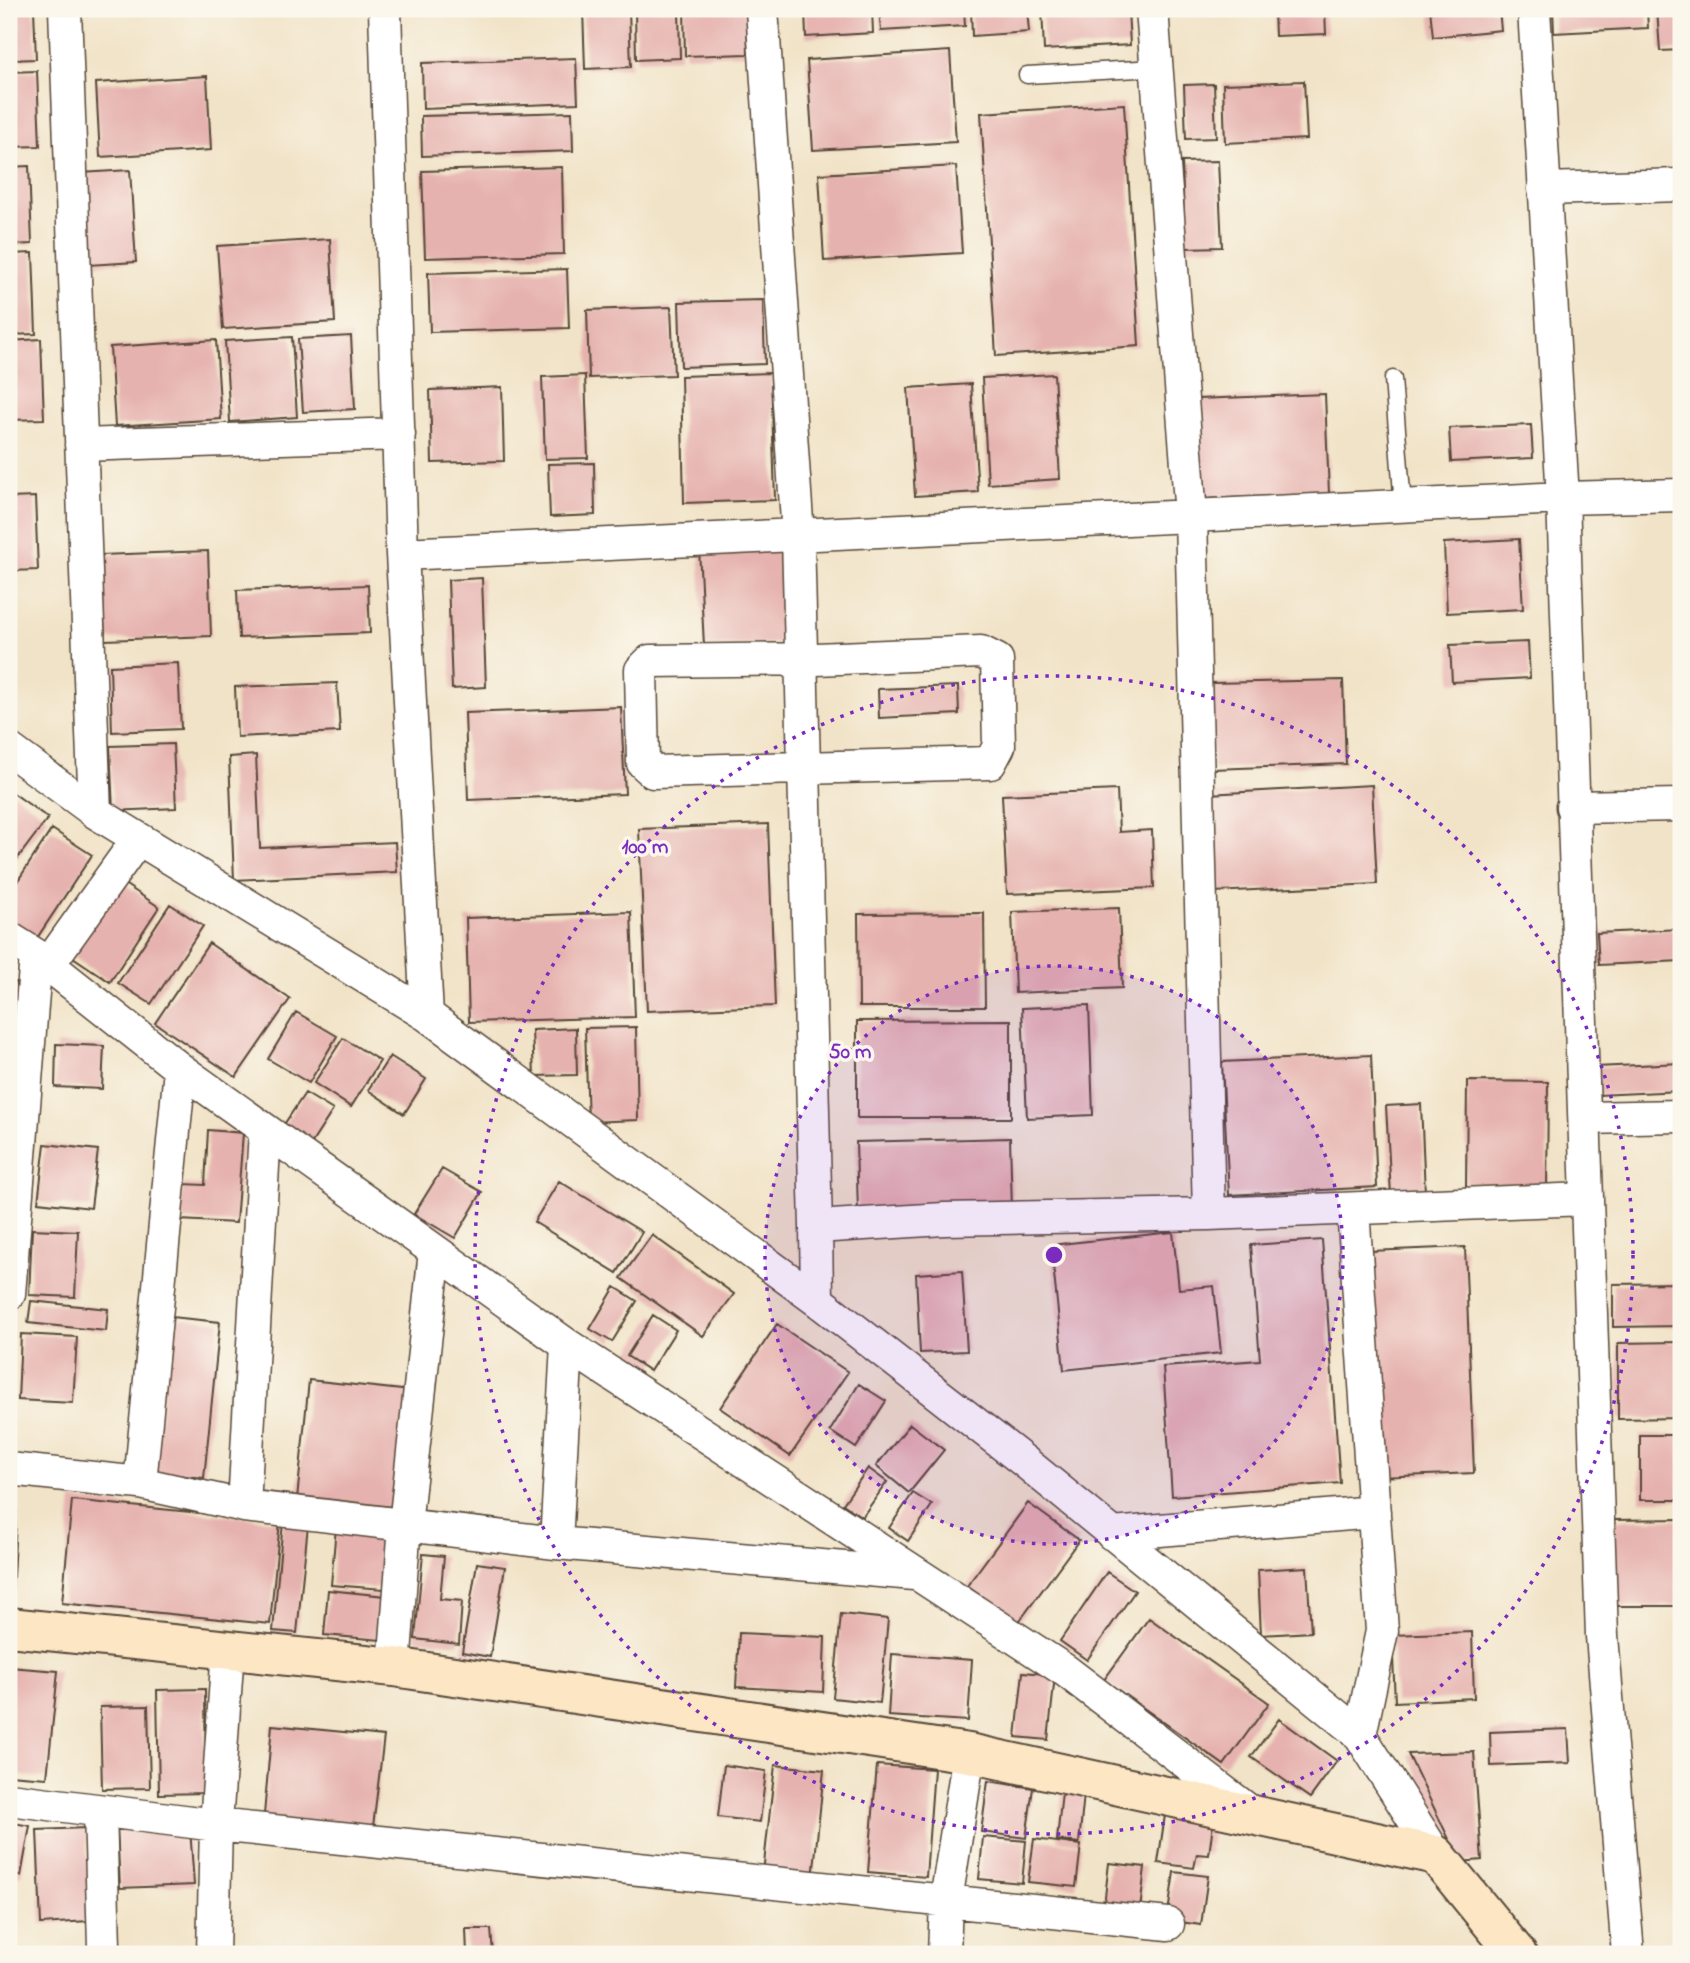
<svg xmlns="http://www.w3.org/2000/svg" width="1690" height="1963" viewBox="0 0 1690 1963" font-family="'Indie Flower',sans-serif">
<rect width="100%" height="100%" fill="#fbf7ec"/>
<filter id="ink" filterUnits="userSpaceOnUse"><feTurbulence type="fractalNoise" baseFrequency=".0143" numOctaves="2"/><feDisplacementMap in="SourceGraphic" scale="14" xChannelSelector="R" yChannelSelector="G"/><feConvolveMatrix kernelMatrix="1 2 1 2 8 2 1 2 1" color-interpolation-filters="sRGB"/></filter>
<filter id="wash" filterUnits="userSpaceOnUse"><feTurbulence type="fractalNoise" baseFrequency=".00686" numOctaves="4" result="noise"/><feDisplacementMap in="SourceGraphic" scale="28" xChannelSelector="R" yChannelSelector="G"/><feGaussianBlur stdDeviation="1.57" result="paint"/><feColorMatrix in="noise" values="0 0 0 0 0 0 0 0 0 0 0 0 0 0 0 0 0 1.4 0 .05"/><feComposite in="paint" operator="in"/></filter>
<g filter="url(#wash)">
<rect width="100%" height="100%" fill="#f1e3c7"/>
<g id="blocks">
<path fill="#e6b2af" d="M 9,9 L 34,9 L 36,59 L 9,60 Z
M 583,9 L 629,9 L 631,67 L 585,69 Z
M 635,9 L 679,9 L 680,58 L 636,60 Z
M 684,9 L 747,9 L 748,54 L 685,56 Z
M 805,9 L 872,9 L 873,33 L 806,37 Z
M 879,9 L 964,9 L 965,26 L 881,31 Z
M 971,9 L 1027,9 L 1029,32 L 972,36 Z
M 1042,9 L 1128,9 L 1130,45 L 1044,50 Z
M 1274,9 L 1325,9 L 1326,34 L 1275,36 Z
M 1430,9 L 1499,9 L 1501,30 L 1433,37 Z
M 1553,9 L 1647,9 L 1648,28 L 1554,33 Z
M 1657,9 L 1681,9 L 1681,50 L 1660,51 Z
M 950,51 L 956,142 L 813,150 L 807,60 Z
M 576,58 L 578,103 L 423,109 L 422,63 Z
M 37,71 L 40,146 L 9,147 L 9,72 Z
M 207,76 L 211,150 L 100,157 L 96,83 Z
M 1304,81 L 1307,139 L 1225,143 L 1223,84 Z
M 1214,84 L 1216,138 L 1186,139 L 1184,85 Z
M 1124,104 L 1139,346 L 996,356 L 981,113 Z
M 572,112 L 573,151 L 422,156 L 421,116 Z
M 1218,161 L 1222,247 L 1185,248 L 1182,162 Z
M 29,166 L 32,244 L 9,245 L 9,167 Z
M 956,166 L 962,253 L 824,261 L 819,174 Z
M 562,167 L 564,254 L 425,258 L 422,171 Z
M 130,170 L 136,262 L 88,265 L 81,173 Z
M 330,239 L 335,322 L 223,329 L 217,246 Z
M 33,253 L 36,334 L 9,335 L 9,254 Z
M 567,269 L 569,328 L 430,332 L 428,273 Z
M 763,300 L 765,364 L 681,367 L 679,302 Z
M 671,307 L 674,375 L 589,378 L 587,310 Z
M 351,336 L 355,409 L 303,412 L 298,339 Z
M 292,337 L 297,417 L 230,422 L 225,341 Z
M 41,339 L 44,419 L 9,420 L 9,341 Z
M 216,340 L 221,419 L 115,426 L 110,347 Z
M 771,373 L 775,500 L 684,503 L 681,376 Z
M 1054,374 L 1060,479 L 988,484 L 982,378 Z
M 585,375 L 588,458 L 545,459 L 542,377 Z
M 971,384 L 978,492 L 915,496 L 908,388 Z
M 502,387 L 504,461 L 432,463 L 430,390 Z
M 1325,394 L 1329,494 L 1202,499 L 1197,399 Z
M 1531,425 L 1533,458 L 1451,462 L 1449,428 Z
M 594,463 L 595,515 L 550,517 L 548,464 Z
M 35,497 L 38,570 L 9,571 L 9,498 Z
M 1519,539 L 1523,609 L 1447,613 L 1444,543 Z
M 782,545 L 787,643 L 704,646 L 699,548 Z
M 208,551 L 211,636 L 105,640 L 101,555 Z
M 482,578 L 486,687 L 452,689 L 448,580 Z
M 368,585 L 370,633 L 239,638 L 237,590 Z
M 1528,642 L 1530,678 L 1452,682 L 1450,645 Z
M 178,663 L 181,729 L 112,732 L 110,666 Z
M 1343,680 L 1346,764 L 1213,769 L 1211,683 Z
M 337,683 L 340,732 L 237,737 L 235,687 Z
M 958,686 L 959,714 L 879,718 L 878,689 Z
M 621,707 L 625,794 L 468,800 L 465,713 Z
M 173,744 L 176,808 L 113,811 L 110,746 Z
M 256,755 L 260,848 L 395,842 L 397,872 L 234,880 L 229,757 Z
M 1372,785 L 1377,884 L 1213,892 L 1208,794 Z
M 9,790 L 48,818 L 17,859 L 9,853 Z
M 1117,790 L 1119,832 L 1152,830 L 1154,888 L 1007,894 L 1002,795 Z
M 768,824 L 775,1006 L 647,1011 L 639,829 Z
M 52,829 L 92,855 L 35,941 L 9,924 L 9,894 Z
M 123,883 L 159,907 L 110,982 L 73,957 Z
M 170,904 L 203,926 L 151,1004 L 118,983 Z
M 1119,908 L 1122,988 L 1015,993 L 1012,912 Z
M 631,912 L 635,1017 L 469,1022 L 466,918 Z
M 984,913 L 985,1007 L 859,1007 L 858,914 Z
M 1681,929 L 1681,961 L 1599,965 L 1597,933 Z
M 209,943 L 290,999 L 236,1077 L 155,1023 Z
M 9,982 L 26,983 L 22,1038 L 9,1037 Z
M 1089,1005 L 1093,1115 L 1027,1118 L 1022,1008 Z
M 296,1012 L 337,1036 L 309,1083 L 268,1059 Z
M 1011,1020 L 1011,1118 L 857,1118 L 857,1021 Z
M 636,1027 L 638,1120 L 588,1122 L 585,1028 Z
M 576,1028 L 577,1075 L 534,1076 L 532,1030 Z
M 343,1038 L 380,1061 L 351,1107 L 314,1083 Z
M 56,1044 L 104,1046 L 102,1089 L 55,1087 Z
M 1371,1055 L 1377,1187 L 1229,1195 L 1222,1062 Z
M 390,1056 L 426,1079 L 404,1114 L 368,1090 Z
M 1681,1063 L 1681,1091 L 1598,1095 L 1596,1067 Z
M 1467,1081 L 1548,1082 L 1547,1191 L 1466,1190 Z
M 305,1093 L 333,1110 L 311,1144 L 283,1126 Z
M 1421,1104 L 1425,1193 L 1391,1195 L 1386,1106 Z
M 208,1130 L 243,1133 L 236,1223 L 180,1220 L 183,1184 L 205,1185 Z
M 1010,1138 L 1012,1210 L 858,1213 L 856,1142 Z
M 45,1144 L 98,1150 L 91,1208 L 38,1202 Z
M 442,1169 L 482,1192 L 455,1238 L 414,1214 Z
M 559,1181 L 642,1232 L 617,1273 L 534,1222 Z
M 32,1229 L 78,1231 L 75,1297 L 29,1295 Z
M 1173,1232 L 1179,1289 L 1214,1286 L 1221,1353 L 1064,1370 L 1051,1245 Z
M 652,1235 L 734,1294 L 703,1336 L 621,1278 Z
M 1322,1240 L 1340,1483 L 1172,1496 L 1163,1367 L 1260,1360 L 1251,1245 Z
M 1465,1247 L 1474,1473 L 1378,1477 L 1370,1251 Z
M 962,1271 L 967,1351 L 920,1353 L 916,1274 Z
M 1681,1283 L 1681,1326 L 1613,1327 L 1613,1284 Z
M 615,1287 L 637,1301 L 612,1342 L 590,1329 Z
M 31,1301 L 108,1309 L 106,1331 L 28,1323 Z
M 653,1315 L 676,1330 L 650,1371 L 627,1356 Z
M 171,1317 L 220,1322 L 204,1478 L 155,1473 Z
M 777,1324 L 848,1372 L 790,1456 L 720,1408 Z
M 21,1334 L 77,1337 L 73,1403 L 18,1400 Z
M 1681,1342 L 1681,1418 L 1618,1419 L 1618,1343 Z
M 309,1380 L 411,1391 L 400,1509 L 297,1499 Z
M 859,1384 L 886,1401 L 856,1448 L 830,1431 Z
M 910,1424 L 944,1450 L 909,1493 L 876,1466 Z
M 1640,1435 L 1681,1435 L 1681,1500 L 1640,1500 Z
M 868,1468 L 887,1482 L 862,1517 L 843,1504 Z
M 9,1485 L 18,1486 L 12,1595 L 9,1595 Z
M 913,1493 L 932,1505 L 908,1541 L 889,1528 Z
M 72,1500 L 280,1521 L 270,1624 L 62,1603 Z
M 1028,1503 L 1079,1540 L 1018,1623 L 967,1586 Z
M 1681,1519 L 1681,1606 L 1615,1606 L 1614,1520 Z
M 283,1522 L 308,1525 L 297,1633 L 273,1631 Z
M 336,1527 L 389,1532 L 384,1589 L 331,1585 Z
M 423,1554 L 444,1556 L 440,1599 L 462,1601 L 459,1644 L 415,1639 Z
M 477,1563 L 505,1567 L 490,1657 L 462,1652 Z
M 1307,1567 L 1311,1632 L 1261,1635 L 1258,1570 Z
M 1107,1572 L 1135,1591 L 1087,1660 L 1060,1641 Z
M 328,1590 L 385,1596 L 381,1640 L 324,1635 Z
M 841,1614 L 888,1619 L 880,1703 L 833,1698 Z
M 1149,1618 L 1269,1703 L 1224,1765 L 1104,1680 Z
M 1472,1632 L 1474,1698 L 1395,1702 L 1392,1635 Z
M 739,1633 L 825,1637 L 823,1692 L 736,1687 Z
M 892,1654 L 972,1660 L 968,1721 L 888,1716 Z
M 9,1667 L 58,1671 L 47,1778 L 9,1775 Z
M 1023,1672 L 1055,1675 L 1048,1740 L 1016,1737 Z
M 205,1689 L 206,1793 L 159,1794 L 157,1690 Z
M 148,1706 L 150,1788 L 102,1789 L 100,1707 Z
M 1279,1719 L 1337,1761 L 1310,1798 L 1251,1757 Z
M 272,1725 L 384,1736 L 372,1835 L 263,1826 Z
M 1568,1729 L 1570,1763 L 1491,1766 L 1490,1732 Z
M 1474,1752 L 1482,1860 L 1460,1862 L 1408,1754 Z
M 724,1765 L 766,1771 L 760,1822 L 718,1817 Z
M 775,1765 L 824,1770 L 813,1879 L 763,1873 Z
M 877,1765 L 934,1769 L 926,1877 L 868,1872 Z
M 988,1781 L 1033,1788 L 1026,1838 L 981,1832 Z
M 1062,1792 L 1084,1794 L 1079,1843 L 1057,1840 Z
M 1166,1808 L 1214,1816 L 1209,1855 L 1197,1854 L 1194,1868 L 1158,1863 Z
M 9,1822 L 30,1826 L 21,1876 L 9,1874 Z
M 117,1826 L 190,1828 L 194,1885 L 120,1888 Z
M 86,1828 L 89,1921 L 41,1924 L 37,1830 Z
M 983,1837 L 1026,1841 L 1022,1883 L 979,1879 Z
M 1034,1839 L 1081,1845 L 1076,1887 L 1028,1882 Z
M 1109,1863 L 1145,1867 L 1139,1919 L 1103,1914 Z
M 1174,1872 L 1208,1876 L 1201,1925 L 1167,1920 Z
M 466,1929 L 491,1929 L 493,1954 L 467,1954 Z"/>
</g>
</g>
<g filter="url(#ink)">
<use href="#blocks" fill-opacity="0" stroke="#564637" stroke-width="2"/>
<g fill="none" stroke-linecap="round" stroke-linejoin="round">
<defs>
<path id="lane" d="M 1027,75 L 1157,68
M 1393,379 L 1403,506"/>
<path id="street" d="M 65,9 L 95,812
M 385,9 L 402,554 L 427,1015
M 762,9 L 798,536 L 816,1227 L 944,1219 L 1209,1214 L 1586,1199
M 1152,9 L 1191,516 L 1209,1214
M 1534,9 L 1563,498 L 1602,1636 L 1628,1954
M 1544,189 L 1681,185
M 81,445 L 399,434
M 402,554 L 1563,498 L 1681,495
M 981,652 L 997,660 L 999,746 L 990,763 L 653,772 L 643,763 L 641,670 L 650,661 L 816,659 Z
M 9,749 L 95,812 L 427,1015 L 817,1300 L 1025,1462 L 1360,1735 L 1436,1855
M 1572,807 L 1681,805
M 9,938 L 36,955 L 180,1069 L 567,1345 L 1066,1671 L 1253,1814
M 48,965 L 138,839
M 1585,1118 L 1681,1116
M 1353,1209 L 1382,1631 L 1360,1735
M 816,1227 L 817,1300
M 9,1294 L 36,955
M 9,1469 L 140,1483 L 244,1506 L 556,1543 L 914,1574
M 140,1483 L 180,1069
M 244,1506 L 265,1130
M 1112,1534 L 1374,1512
M 556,1543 L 567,1345
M 394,1667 L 405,1525 L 435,1251
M 9,1799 L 216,1825 L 1168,1924
M 100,1811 L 104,1946
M 213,1954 L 216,1825 L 228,1649
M 944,1954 L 946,1901 L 969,1753"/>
<path id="secondary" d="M 9,1627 L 394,1667 L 969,1753 L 1436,1855 L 1517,1954"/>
</defs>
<use href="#lane" stroke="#564637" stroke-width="19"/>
<use href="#street" stroke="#564637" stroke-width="35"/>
<use href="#secondary" stroke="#564637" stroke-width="42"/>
<use href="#lane" stroke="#fff" stroke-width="16"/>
<use href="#street" stroke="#fff" stroke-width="32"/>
<use href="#secondary" stroke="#fce6c4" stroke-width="38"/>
</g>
</g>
<circle cx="1054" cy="1255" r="289" fill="#7b2cbf" fill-opacity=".12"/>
<g fill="none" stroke="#7b2cbf" stroke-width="3.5" stroke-dasharray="3.5 7">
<circle cx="1054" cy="1255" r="289"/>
<circle cx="1054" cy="1255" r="579"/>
</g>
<circle cx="1054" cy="1255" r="10" fill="#7b2cbf" stroke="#fbf7ec" stroke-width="3.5"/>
<g font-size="21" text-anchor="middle" font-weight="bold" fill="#7b2cbf" stroke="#fbf7ec" stroke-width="7" stroke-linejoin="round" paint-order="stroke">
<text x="645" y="853">100 m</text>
<text x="850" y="1058">50 m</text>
</g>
<rect width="1690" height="1963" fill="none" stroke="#fbf7ec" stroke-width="35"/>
</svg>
